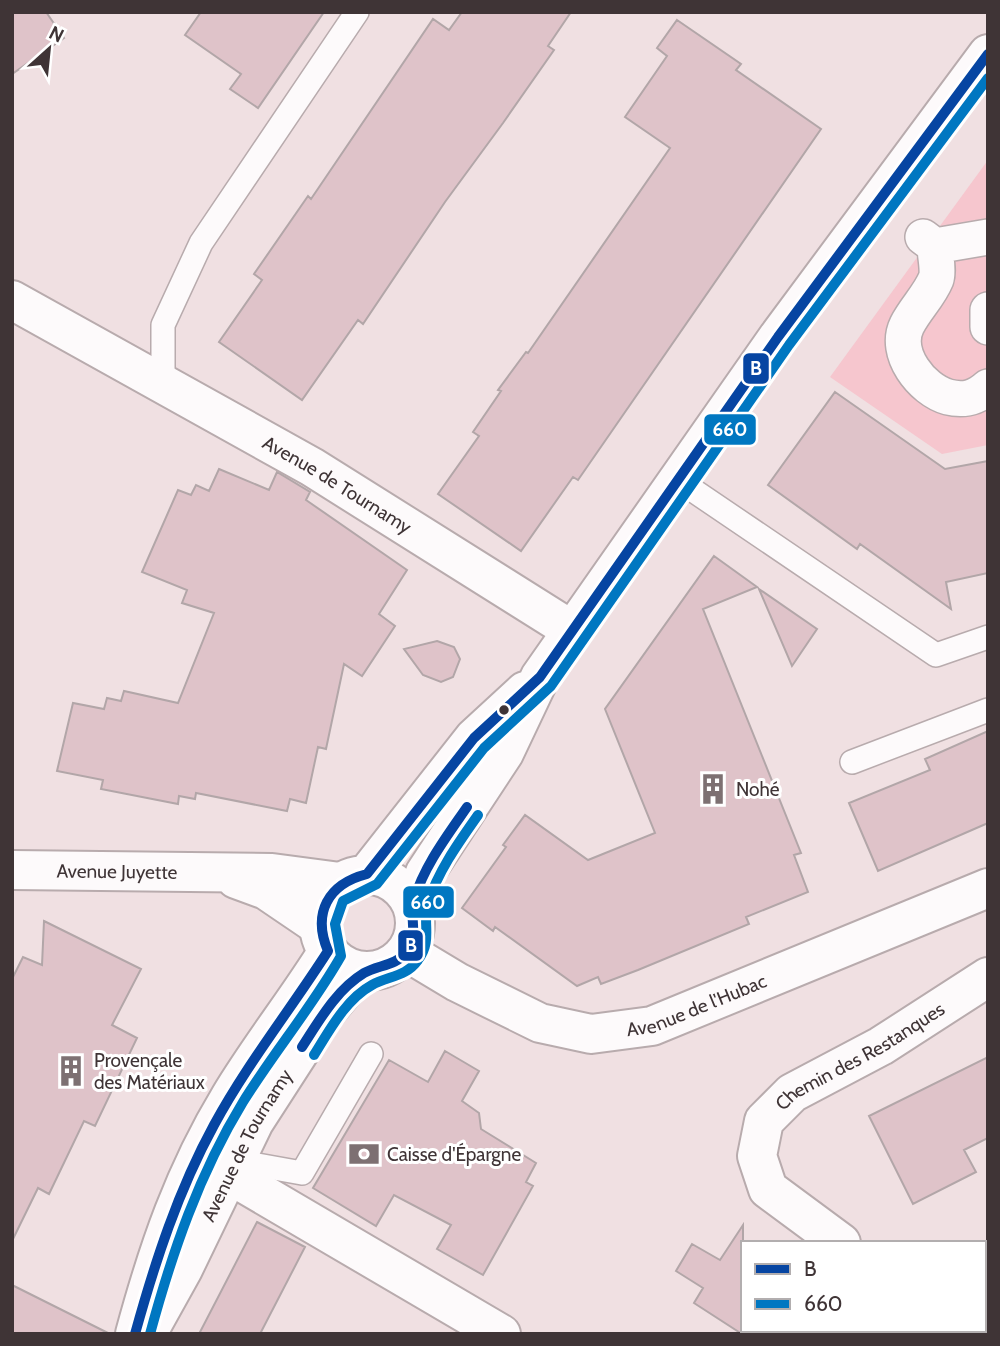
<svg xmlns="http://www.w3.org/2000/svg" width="1000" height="1346" viewBox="0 0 1000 1346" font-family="Cabin,sans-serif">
<rect width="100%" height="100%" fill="#f0e0e2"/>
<path fill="#f6c6ce" d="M 988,160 L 988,445 L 942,454 L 830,377 Z"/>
<path fill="#dfc3c9" stroke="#b2a6a8" stroke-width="2" d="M 12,12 L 46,12 L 64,38 L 12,74 Z
M 201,12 L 324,12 L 258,108 L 230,89 L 241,74 L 185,35 Z
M 462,12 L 571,12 L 548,46 L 554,50 L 503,123 L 445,202 L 363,324 L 358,320 L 302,400 L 219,342 L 262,280 L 254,274 L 308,196 L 311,199 L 433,19 L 449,30 Z
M 677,20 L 741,64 L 736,70 L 821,129 L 578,480 L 573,477 L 521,551 L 438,494 L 479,436 L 473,432 L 501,391 L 498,390 L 526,352 L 528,353 L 670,148 L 625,117 L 667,56 L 657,48 Z
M 835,392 L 945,469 L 988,461 L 988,573 L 946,582 L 951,609 L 860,544 L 857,549 L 768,485 Z
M 219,469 L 269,490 L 277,472 L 310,492 L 306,500 L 407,570 L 379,614 L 395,626 L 362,676 L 344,664 L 326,749 L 318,747 L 306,803 L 290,799 L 287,811 L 196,793 L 195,799 L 179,796 L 178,804 L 101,789 L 103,780 L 57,771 L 73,703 L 104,709 L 107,698 L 121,701 L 124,691 L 178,703 L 214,613 L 182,603 L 187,590 L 142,572 L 178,490 L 191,495 L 196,485 L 209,491 Z
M 714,556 L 757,587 L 703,609 L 801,853 L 794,855 L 808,892 L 746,917 L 749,924 L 638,970 L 601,984 L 598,977 L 577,986 L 495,927 L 493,931 L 462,908 L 506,847 L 503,845 L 525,815 L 588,860 L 655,833 L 605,709 Z
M 759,589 L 817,629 L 792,666 Z
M 437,641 L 454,647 L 460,659 L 453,677 L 441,682 L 423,675 L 404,649 Z
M 988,731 L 988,823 L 878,871 L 849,803 L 930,770 L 925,759 Z
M 44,921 L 141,969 L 112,1025 L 137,1038 L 95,1126 L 84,1121 L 49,1194 L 38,1188 L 12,1241 L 12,979 L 23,957 L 42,965 Z
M 445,1051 L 479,1071 L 462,1101 L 479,1113 L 481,1129 L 536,1163 L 526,1182 L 533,1186 L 483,1275 L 437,1249 L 451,1225 L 394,1195 L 376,1226 L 313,1188 L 389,1060 L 428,1082 Z
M 988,1057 L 988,1138 L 964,1150 L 976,1172 L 913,1204 L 869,1116 Z
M 257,1222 L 305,1247 L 260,1334 L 199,1334 Z
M 743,1225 L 743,1334 L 742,1334 L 694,1303 L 703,1288 L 676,1271 L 692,1244 L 720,1260 Z
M 12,1285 L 110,1334 L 12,1334 Z"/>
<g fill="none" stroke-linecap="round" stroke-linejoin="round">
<defs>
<path id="service" d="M 163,385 L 163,325 L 201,243 L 357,12
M 678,480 L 936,655 L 988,637
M 852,762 L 988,710
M 235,1161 L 302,1173 L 371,1054"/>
<path id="pedestrian" d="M 923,237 L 935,246 L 988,237
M 935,246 C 935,256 939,270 936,279 C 929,296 915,309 907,325 C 893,353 922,390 948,397 C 964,401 976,398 988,387
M 988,310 L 988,327"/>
<g id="minor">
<path id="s1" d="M 12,300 L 312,467 L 573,631"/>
<path id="s2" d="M 12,870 L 272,873 L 340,882"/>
<path d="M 236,879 L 266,890 L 319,926"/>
<path id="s3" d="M 407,952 L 457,982 L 540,1023 L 591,1034 L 652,1026 L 988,888"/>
<path d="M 206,1161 L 501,1334"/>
<path id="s4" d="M 841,1243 L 768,1189 L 757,1156 L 764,1121 L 792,1093 L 881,1046 L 988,977"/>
<path id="s5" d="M 153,1323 L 183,1269 L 254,1122 L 323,1015 L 350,983 L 367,971"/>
<path d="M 977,1330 L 982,1334"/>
<path d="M 135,1334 C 158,1249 184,1173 230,1097 C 260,1047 297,1001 328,951"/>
</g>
<path id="secondary" d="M 367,874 L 474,738 L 525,691
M319 923a48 48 0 1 1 96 0a48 48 0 1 1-96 0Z
M 413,905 L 425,873 L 504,753 L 540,677 L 778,337 L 988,54"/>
</defs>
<use href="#service" stroke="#b8abad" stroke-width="26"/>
<use href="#pedestrian" stroke="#b8abad" stroke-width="38"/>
<use href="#minor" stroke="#b8abad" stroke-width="42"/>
<use href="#secondary" stroke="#b8abad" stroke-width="42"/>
<use href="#service" stroke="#fdfafb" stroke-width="23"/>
<use href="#pedestrian" stroke="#fdfafb" stroke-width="35"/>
<use href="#minor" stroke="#fdfafb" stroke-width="38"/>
<use href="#secondary" stroke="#fdfafb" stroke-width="38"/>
<defs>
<path id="bus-1" d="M 302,1047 C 319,1021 336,990 364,973 C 377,965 396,966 407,952 C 419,936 409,918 414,900 C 424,866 447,836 467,807
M 135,1334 C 155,1262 178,1191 214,1125 C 247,1064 291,1009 328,951 C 312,913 328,884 367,874 L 474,738 L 540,677 L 778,337 L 988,54"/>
<path id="bus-2" d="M 314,1055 C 329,1031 346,999 372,985 C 388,976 406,977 418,960 C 433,941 422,923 428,903 C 438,871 459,842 478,815
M 150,1334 C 172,1253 199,1174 243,1102 C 274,1052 312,1007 341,956 L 335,924 L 343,901 L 377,884 L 484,748 L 551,686 L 789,345 L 988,78"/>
</defs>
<use href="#bus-1" stroke="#fff" stroke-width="16"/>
<use href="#bus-2" stroke="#fff" stroke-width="16"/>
<use href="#bus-1" stroke="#0645a2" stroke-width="10"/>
<use href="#bus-2" stroke="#0077c1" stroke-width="10"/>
</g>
<defs>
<symbol id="building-bare" viewBox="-9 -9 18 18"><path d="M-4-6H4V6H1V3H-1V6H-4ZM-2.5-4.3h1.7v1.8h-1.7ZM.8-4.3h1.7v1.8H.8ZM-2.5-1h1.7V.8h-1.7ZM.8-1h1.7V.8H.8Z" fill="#7d7072" stroke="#fff" stroke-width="2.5" paint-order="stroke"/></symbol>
<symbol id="bank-bare" viewBox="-9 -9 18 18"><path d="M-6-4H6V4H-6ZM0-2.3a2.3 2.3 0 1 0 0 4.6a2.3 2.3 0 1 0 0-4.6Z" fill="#7d7072" stroke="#fff" stroke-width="2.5" paint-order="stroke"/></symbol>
</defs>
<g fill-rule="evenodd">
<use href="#building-bare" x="691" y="767" width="44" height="44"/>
<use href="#building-bare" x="49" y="1049" width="44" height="44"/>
<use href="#bank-bare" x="342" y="1132" width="44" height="44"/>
</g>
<circle fill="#3f3436" stroke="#fff" stroke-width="2.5" cx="504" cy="710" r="6"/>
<g text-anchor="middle" stroke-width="6" stroke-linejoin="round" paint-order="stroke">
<g font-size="19" fill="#3f3436" stroke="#fff">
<text dy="7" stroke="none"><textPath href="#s1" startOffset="374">Avenue de Tournamy</textPath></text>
<text dy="7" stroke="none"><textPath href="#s2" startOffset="105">Avenue Juyette</textPath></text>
<text dy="7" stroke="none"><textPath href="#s3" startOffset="313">Avenue de l'Hubac</textPath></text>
<text dy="7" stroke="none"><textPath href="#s4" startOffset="278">Chemin des Restanques</textPath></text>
<text dy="7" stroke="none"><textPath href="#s5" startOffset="201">Avenue de Tournamy</textPath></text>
</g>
<g font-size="19" fill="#3f3436" stroke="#fff" text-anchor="start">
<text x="736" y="796">Nohé</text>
<text x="94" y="1067">Provençale<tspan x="94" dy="22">des Matériaux</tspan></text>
<text x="387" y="1161">Caisse d'Épargne</text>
</g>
</g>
<g stroke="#fff" stroke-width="2.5">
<rect x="742" y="352" width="28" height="33" rx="7" fill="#0645a2"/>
<rect x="703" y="413" width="54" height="33" rx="7" fill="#0077c1"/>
<rect x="402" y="885" width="53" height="34" rx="7" fill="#0077c1"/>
<rect x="397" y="929" width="27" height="33" rx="7" fill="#0645a2"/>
</g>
<g font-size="19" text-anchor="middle" font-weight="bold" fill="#fff">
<text x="756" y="375">B</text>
<text x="730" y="436">660</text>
<text x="428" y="909">660</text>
<text x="411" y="952">B</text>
</g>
<rect width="1000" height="1346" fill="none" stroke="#3f3436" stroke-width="28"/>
<rect x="741" y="1241" width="245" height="91" fill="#ffffff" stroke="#b2aeaf" stroke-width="2"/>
<rect x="755" y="1264" width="35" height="10" fill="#0645a2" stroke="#b2aeaf" stroke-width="2"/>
<text x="804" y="1276" font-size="21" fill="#3f3436">B</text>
<rect x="755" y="1299" width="35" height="10" fill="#0077c1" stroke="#b2aeaf" stroke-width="2"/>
<text x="804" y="1311" font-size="21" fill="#3f3436">660</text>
<g transform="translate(49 49) rotate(27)" stroke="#ffffff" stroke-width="5" paint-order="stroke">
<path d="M0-5L12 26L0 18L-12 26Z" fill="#3f3436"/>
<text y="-10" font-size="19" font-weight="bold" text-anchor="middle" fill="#3f3436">N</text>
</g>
</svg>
